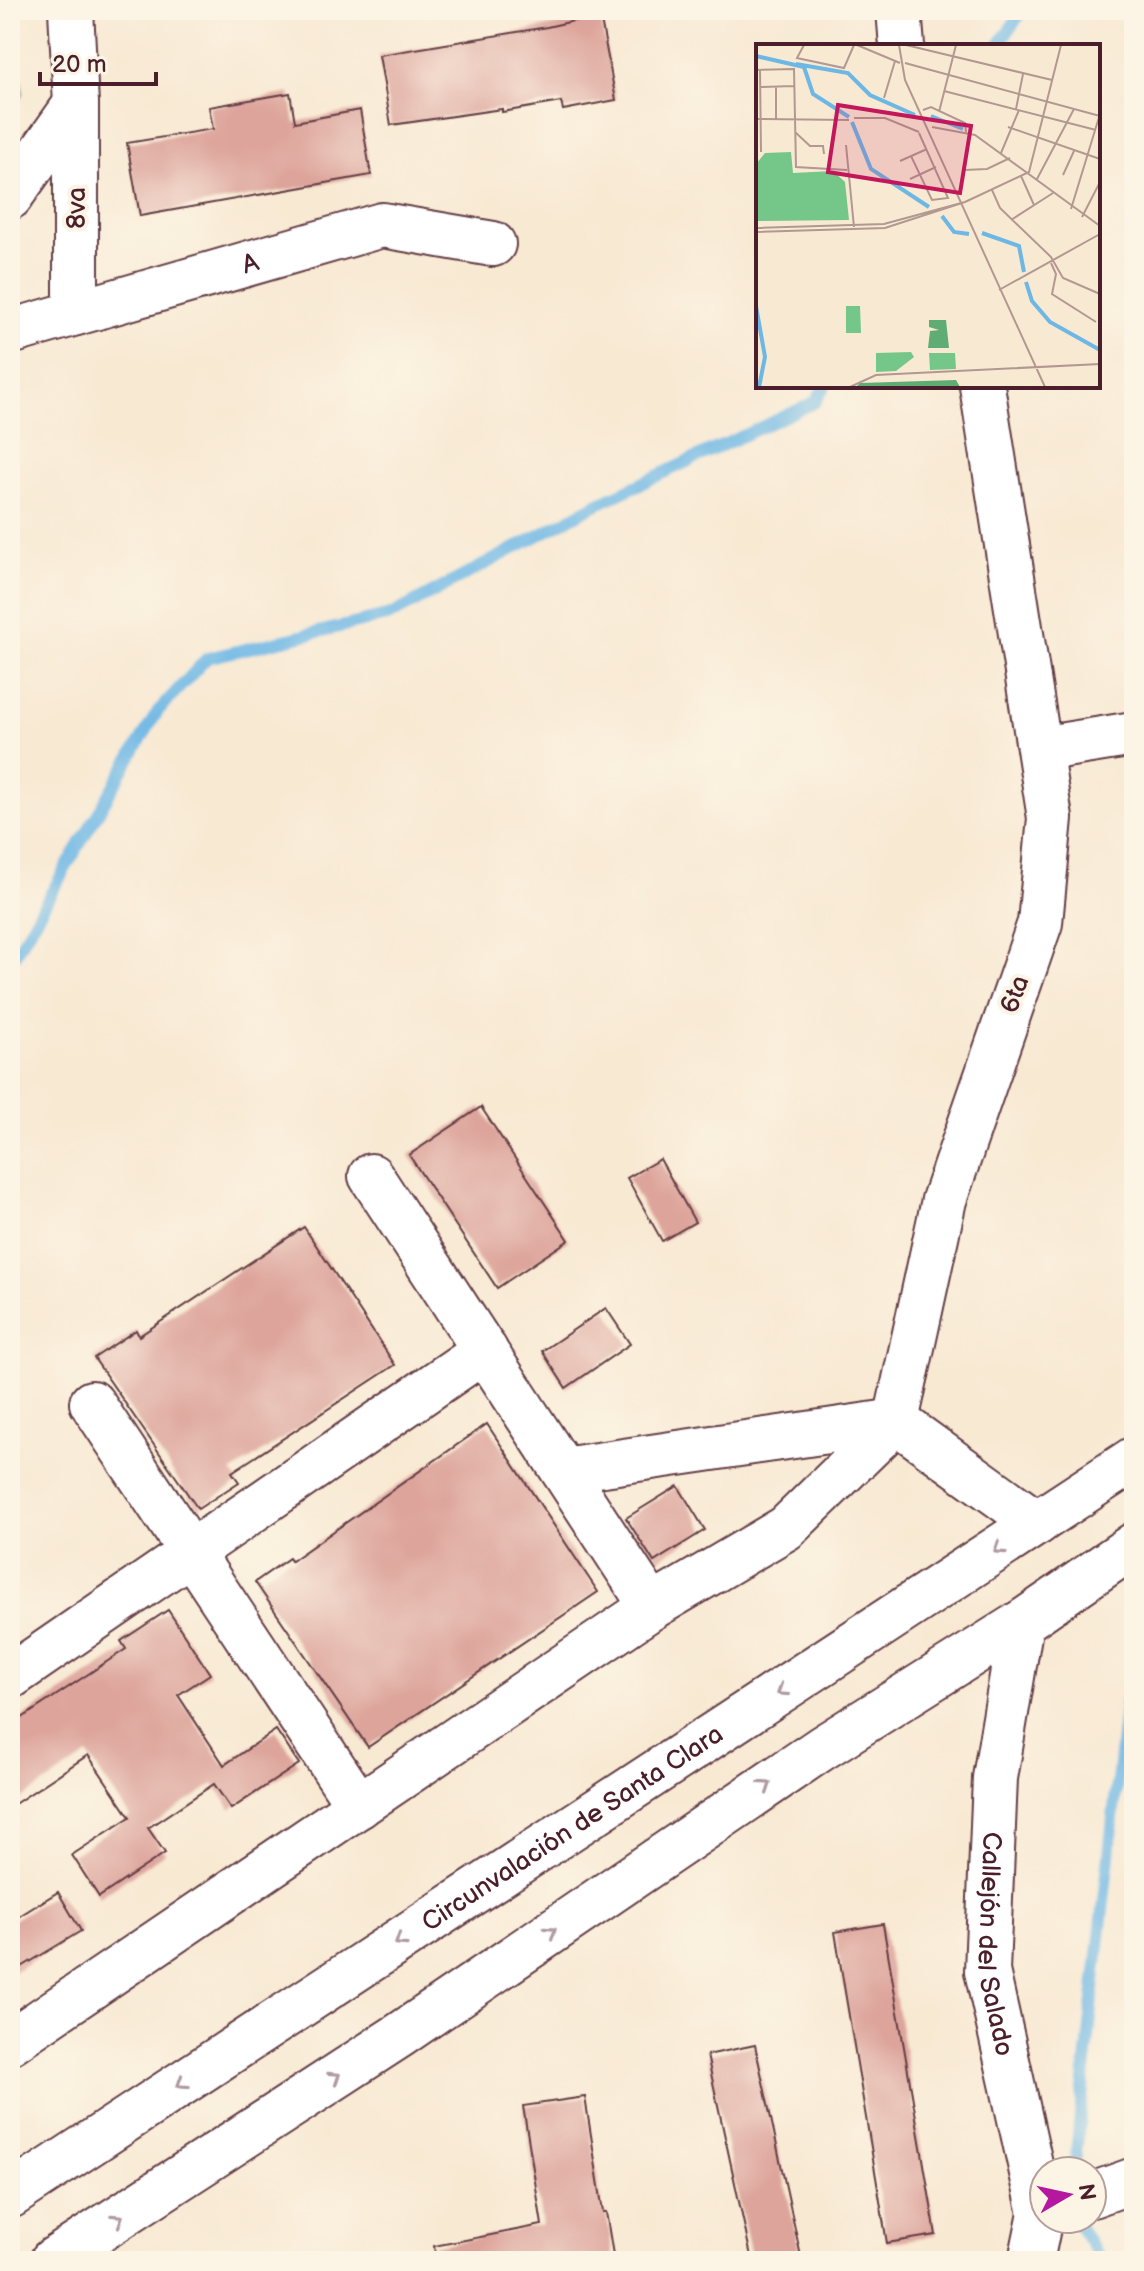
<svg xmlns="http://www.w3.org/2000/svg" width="1144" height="2271" viewBox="0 0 1144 2271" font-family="'Balsamiq Sans',sans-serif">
<rect width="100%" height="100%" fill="#fcf5e5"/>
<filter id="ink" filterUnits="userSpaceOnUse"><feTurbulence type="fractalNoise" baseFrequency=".0125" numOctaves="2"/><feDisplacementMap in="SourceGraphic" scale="16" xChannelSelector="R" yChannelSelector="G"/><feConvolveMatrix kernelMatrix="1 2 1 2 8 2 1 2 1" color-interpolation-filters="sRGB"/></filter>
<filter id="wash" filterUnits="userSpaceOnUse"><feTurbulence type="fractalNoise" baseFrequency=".006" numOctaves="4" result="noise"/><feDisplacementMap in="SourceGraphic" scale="32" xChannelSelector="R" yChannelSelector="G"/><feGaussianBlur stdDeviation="1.8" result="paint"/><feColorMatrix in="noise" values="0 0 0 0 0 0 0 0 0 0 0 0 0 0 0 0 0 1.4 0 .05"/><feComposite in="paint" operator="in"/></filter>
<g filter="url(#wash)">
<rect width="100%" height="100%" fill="#f8e9d3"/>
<path fill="#75c789" stroke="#60735a" stroke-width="2" d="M 10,32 L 23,93 L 10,112 Z"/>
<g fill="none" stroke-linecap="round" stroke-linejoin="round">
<path stroke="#6db7e5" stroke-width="12" d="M 998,46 L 1023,10
M 10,963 L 158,711 L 207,658 L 391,615 L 593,506 L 815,402 L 825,386
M 1074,2171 L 1126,1701 L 1134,1693
M 1079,2226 L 1101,2261"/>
</g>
<g id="blocks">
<path fill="#dda49b" d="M 600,15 L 616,100 L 563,110 L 561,102 L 502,112 L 502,109 L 391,125 L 379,55 L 547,27 Z
M 290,93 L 295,122 L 360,110 L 371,175 L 140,216 L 127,143 L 213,129 L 209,107 Z
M 481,1107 L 569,1240 L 497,1288 L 409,1155 Z
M 660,1159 L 695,1222 L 662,1241 L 627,1178 Z
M 304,1227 L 395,1365 L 232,1472 L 239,1482 L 198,1509 L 94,1358 L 136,1330 L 139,1336 Z
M 606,1308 L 630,1344 L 566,1388 L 542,1351 Z
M 487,1424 L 598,1592 L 368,1747 L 255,1582 L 289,1558 L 291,1561 Z
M 678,1486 L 705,1530 L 654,1562 L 626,1518 Z
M 168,1610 L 210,1674 L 178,1695 L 224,1765 L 276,1730 L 299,1764 L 231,1809 L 214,1784 L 148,1828 L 165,1853 L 99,1897 L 72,1855 L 130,1817 L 88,1755 L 10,1807 L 10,1726 L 126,1649 L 121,1641 Z
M 58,1892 L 81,1931 L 10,1974 L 10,1922 Z
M 883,1924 L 936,2235 L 887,2243 L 835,1932 Z
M 755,2045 L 802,2261 L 752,2261 L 707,2055 Z
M 585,2097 L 603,2212 L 606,2212 L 614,2261 L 436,2261 L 434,2246 L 542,2225 L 523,2106 Z"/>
</g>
</g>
<g filter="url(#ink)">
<use href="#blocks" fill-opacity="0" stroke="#643d44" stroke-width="2"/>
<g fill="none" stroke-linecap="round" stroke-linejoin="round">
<defs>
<g id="minor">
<path d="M 71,10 L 76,104 L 76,313"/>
<path d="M 899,10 L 902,46"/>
<path d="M 10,197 L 76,104"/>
<path id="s1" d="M 10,332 L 382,225 L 493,244"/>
<path d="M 982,386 L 1050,818 L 1040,923 L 944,1200 L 896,1421 L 1037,1523"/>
<path d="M 1040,749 L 1134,734"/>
<path d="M 371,1176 L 652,1607"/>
<path d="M 92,1403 L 359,1806"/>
<path d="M 563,1470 L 896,1421"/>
<path id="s2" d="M 1021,1623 L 995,1778 L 987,1971 L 1041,2213 L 1031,2261"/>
<path d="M 10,1677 L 485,1350"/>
<path d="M 10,2042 L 652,1607 L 786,1528 L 896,1421"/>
<path d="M 1092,2195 L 1134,2180"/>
</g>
<g id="trunk">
<path id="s3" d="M 10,2196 L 1134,1459"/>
<path d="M 52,2261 L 400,2035 L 822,1748 L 1021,1623 L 1134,1545"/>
</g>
</defs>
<use href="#minor" stroke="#643d44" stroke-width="48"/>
<use href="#trunk" stroke="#643d44" stroke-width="48"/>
<use href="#minor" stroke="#fff" stroke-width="44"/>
<use href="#trunk" stroke="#fff" stroke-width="44"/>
</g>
<defs><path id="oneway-chevron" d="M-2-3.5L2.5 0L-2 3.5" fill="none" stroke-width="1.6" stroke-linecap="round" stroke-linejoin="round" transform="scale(2)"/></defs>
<g stroke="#ae9aa0">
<use href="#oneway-chevron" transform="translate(999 1549) rotate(146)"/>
<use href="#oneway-chevron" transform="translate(782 1691) rotate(147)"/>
<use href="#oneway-chevron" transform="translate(766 1786) rotate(-34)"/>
<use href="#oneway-chevron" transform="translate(551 1932) rotate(-34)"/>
<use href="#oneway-chevron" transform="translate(400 1941) rotate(147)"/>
<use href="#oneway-chevron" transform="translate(335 2077) rotate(-33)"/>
<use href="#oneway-chevron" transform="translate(182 2083) rotate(147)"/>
<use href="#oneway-chevron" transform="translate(118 2219) rotate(-33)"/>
</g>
</g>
<g text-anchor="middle" stroke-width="8" stroke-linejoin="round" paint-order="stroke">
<g font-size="26" fill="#4a1f2b" stroke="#fcf5e5">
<text transform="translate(76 208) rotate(-90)" y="9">8va</text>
<text dy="9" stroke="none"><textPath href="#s1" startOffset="250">A</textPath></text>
<text transform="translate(1014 994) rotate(-70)" y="9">6ta</text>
<text dy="9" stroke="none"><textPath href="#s3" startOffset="672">Circunvalación de Santa Clara</textPath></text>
<text dy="9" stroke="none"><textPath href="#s2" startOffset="324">Callejón del Salado</textPath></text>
</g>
</g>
<g transform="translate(756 44)">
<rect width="344" height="344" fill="#f8e9d3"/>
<path d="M 35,108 L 37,129 L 77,127 L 89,138 L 93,176 L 0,177 L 0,120 L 9,109 ZM 90,262 L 104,262 L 105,289 L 90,289 ZM 155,308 L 158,313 L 140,327 L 120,328 L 120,309 ZM 173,309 L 199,309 L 200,325 L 174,326 Z" fill="#75c789"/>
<path d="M 173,276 L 190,276 L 193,304 L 172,304 L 174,287 L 183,286 L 173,283 ZM 200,336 L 204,343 L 100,343 L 104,339 Z" fill="#60ac75"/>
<path fill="none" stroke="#6db7e5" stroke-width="4" d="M 0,12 L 48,23 L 57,50 L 93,73M 40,20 L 92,29 L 114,51 L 159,71M 175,72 L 207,85M 96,78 L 115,125 L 173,163M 186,172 L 198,188 L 213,190M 226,189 L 263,202 L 268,228M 270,238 L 276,257 L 294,278 L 344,306M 0,262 L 9,313 L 3,343"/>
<path fill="none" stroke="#b29890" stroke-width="2" d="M 48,1 L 41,14 L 88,24 L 98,1M 101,1 L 144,19M 143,1 L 149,36 L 289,343M 150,1 L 296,36M 149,19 L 344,72M 0,26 L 38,25 L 40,123 L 91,126M 4,26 L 5,108M 4,43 L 38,42M 20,43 L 20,75M 188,47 L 340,86M 128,54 L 139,17M 260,65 L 267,30M 167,66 L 175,63 L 209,79 L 210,88M 183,68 L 200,1M 98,74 L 129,74 L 163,88M 0,75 L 93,76M 176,83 L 219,91 L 344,182M 252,83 L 344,115M 39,88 L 54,102 L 67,102 L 68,110M 90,101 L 98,183M 245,109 L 263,66M 155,112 L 176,156 L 192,154 L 163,89M 144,117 L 171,105M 208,126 L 231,125 L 254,114M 307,131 L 318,107M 265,132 L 278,161M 154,135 L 180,123M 281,135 L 318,65M 236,146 L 244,164 L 295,213 L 307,234 L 344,250M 209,158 L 273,128 L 305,1M 315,165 L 344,70M 326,173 L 344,138M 255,176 L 297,149M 0,184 L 128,180 L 209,158 L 129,184 L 0,188M 295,219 L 300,230 L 296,250 L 340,278M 243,246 L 344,190M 94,343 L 120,331 L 344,320"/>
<path fill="#c2185b" fill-opacity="0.15" stroke="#c2185b" stroke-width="4" d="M 82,61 L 215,82 L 204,149 L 72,128 Z"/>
<rect width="344" height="344" fill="none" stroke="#4a1f2b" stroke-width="4"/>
</g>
<rect width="1144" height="2271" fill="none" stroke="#fcf5e5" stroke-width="40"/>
<g transform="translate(1068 2195) rotate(81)"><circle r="38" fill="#fcf5e5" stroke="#b59f9b" stroke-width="2"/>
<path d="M0-6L14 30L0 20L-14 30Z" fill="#b5179e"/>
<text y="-12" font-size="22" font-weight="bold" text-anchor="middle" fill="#4a1f2b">N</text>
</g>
<path d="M40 72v12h116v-12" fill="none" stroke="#4a1f2b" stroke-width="4"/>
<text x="52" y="72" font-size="24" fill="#4a1f2b" stroke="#fcf5e5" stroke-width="6" paint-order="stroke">20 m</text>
</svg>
